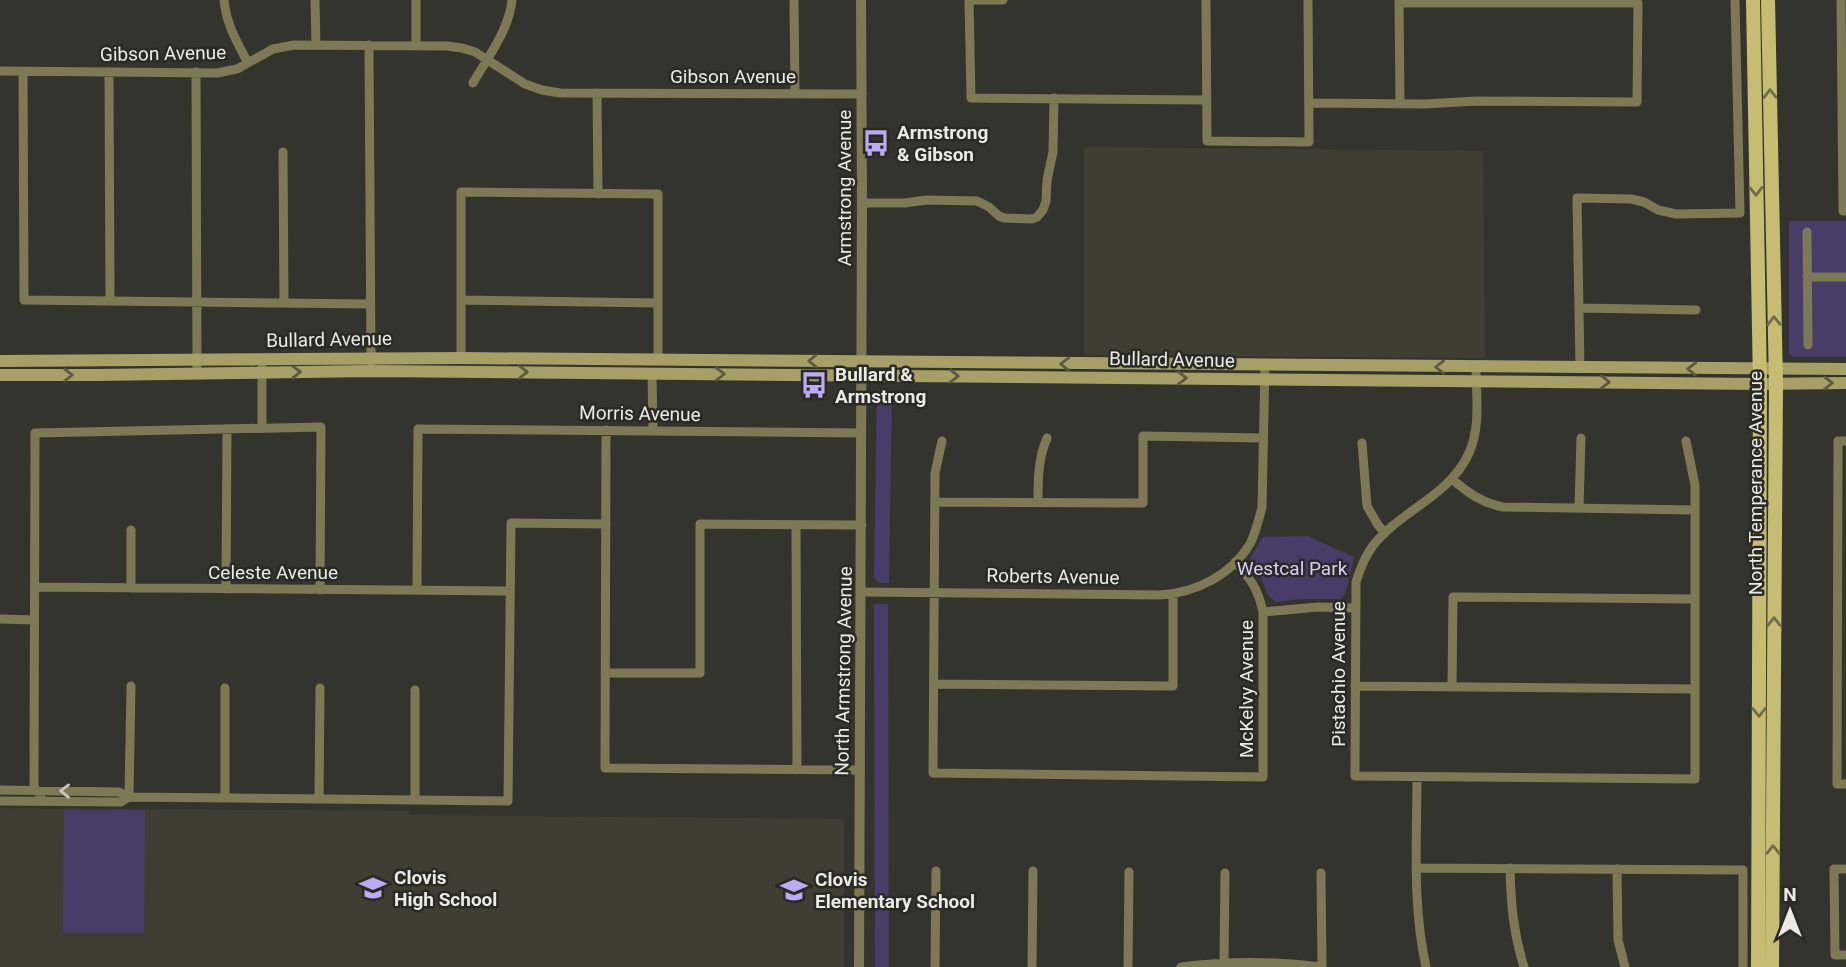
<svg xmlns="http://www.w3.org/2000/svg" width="1846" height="967" viewBox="0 0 1846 967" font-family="Roboto,sans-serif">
<rect width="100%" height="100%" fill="#34342f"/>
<path fill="#3f3e33" d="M 1084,147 L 1483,151 L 1485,358 L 1084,355 Z
M 0,808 L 409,811 L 409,815 L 844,819 L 844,967 L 0,967 Z"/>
<path fill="#483d69" d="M 1789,221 L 1846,221 L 1846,357 L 1794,357 L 1789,354 Z
M 877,390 L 892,390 L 889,583 L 879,583 L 874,578 Z
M 1308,536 L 1354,557 C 1351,569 1348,592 1341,599 L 1300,599 L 1276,602 C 1266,596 1266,588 1261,578 C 1257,571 1251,566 1250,558 L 1263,537 Z
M 874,604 L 888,604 L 889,967 L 875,967 Z
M 64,810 L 145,810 L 144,933 L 63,933 Z"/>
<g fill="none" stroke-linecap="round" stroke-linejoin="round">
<path stroke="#7d7955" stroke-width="9" d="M 224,0 C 226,24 237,42 248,63
M 315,0 L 316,45
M 794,0 L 795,94
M 969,0 L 971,98 L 1206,100
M 969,0 L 1003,0
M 1206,0 L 1207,141 L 1309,142 L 1308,0
M 1399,0 L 1400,104
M 1841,0 L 1843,211 L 1846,211
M 369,45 L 371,362
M 416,46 L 416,0
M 0,71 L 217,73 L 237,69 L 273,49 L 294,45 L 447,46 L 462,48 L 475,52 L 525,84 L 542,90 L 560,93 L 862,94
M 23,72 L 24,300 L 370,304
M 109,72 L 110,301
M 196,72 L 197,374
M 473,83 C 488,57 509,30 512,0
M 597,93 L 598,194
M 1309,103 L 1425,104 L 1476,101 L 1637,102 L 1638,3 L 1399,3
M 283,152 L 284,303
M 862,203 L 905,203 L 926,200 L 977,201 L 989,207 L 999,216 L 1004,218 L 1032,219 L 1037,217 L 1043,210 L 1046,201 L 1047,180 L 1053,152 L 1054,98
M 1807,232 L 1808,345
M 1807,277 L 1846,277
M 461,300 L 658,303
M 1579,308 L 1696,310
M 461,358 L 461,192 L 658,194 L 658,360
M 262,367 L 262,428
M 1476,367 C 1476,395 1481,427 1469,453 C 1450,496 1399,511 1372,547 C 1364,558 1360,569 1356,582 L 1355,776 L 1695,779 L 1695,485 L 1686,441
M 1580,367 L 1577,198 L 1631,199 L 1644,202 L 1658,210 L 1676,214 L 1740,213 L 1735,0
M 652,374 L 653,430
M 606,430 L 605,768 L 859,770
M 942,441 L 935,473 L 933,773 L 1263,777 L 1263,612 C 1258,589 1251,579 1235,562
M 1846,441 L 1838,441 L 1837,784 L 1846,784
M 1362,443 L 1367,506 L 1378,525 L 1385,533
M 1452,479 C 1468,493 1482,503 1503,507 L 1695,510
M 935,502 L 1143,503 L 1143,436 L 1263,438
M 1038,502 C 1038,479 1038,459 1047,438
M 1579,508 L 1581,438
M 796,525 L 797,770
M 35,587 L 510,591
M 131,588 L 131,530
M 226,589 L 227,429
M 417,590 L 418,429 L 861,433
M 862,592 L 1160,595 C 1196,593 1231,575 1250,544 C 1256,532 1259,519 1262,507 L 1265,365
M 1263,612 L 1318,607 L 1355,608
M 0,619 L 34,620
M 605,673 L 700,673 L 700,524 L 862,525
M 934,684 L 1173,686 L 1173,594
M 1355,686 L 1694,689
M 1452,687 L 1453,597 L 1695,599
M 1417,777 C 1417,841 1412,904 1426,967
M 0,790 L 119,792 L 129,797
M 129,797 L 131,686
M 225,798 L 225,688
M 319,799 L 320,688
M 415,800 L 415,690
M 0,801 L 121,802 L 129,797 L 508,801 L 511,523 L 606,524
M 43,801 L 34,786 L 35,433 L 321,427 L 320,590
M 1416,868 L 1743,870 L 1743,967
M 1510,868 C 1511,905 1513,931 1524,967
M 1617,869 L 1618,940 L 1625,967
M 1846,869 L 1834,869 L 1835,955 L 1846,955
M 1321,873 L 1322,967
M 1224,963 L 1225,873
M 935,967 L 936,871
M 1032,967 L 1033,871
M 1128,967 L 1129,872
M 1181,967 C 1228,961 1274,961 1321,967"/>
<path stroke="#7d7955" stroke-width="10" d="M 859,967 L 862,203 L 861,0"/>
<path stroke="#a69f66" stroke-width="12" d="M 0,361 L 461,358 L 1846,369
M 0,375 L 97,375 L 371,371 L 1760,384 L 1846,383"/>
<path stroke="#c6bd72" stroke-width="14" d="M 1753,0 L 1760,384 L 1758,967
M 1768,0 L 1776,384 L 1772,967"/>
</g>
<defs><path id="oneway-chevron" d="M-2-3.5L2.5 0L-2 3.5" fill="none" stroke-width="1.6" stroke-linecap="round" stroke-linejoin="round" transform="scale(1.75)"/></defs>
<g stroke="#706c48">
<use href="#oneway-chevron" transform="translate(1770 94) rotate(-91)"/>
<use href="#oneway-chevron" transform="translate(1756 191) rotate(89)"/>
<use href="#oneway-chevron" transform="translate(1774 321) rotate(-91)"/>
<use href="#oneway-chevron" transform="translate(1774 622) rotate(-90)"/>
<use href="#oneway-chevron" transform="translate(1759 712) rotate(90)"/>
<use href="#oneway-chevron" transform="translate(1773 850) rotate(-90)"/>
</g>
<g stroke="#5c593f">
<use href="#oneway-chevron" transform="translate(813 361) rotate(-180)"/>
<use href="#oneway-chevron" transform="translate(1065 364) rotate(-179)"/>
<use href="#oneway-chevron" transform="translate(1440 367) rotate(-180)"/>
<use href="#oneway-chevron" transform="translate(1692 369) rotate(-179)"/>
<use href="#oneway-chevron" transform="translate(296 372) rotate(-1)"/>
<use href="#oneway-chevron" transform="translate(523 372)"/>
<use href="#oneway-chevron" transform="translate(720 374)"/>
<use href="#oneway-chevron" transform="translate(68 375)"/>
<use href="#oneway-chevron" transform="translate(954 376) rotate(1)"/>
<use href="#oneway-chevron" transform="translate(1182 378) rotate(1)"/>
<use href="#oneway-chevron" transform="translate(1605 382) rotate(1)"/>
<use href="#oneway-chevron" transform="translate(1828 383)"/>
</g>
<use stroke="#c9c8ba" href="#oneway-chevron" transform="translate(65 791) rotate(-179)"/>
<defs>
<symbol id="bus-bare" viewBox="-9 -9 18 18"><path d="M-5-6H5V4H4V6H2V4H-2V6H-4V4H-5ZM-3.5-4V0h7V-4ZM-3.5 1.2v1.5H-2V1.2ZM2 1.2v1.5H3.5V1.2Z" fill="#bcaaf5" stroke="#2a2a25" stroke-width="2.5" paint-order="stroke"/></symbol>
<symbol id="school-bare" viewBox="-9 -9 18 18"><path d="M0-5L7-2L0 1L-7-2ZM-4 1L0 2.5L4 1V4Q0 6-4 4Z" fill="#bcaaf5" stroke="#2a2a25" stroke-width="2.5" paint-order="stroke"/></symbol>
</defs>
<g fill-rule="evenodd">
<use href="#bus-bare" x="857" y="124" width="38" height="38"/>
<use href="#bus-bare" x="795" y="366" width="38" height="38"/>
<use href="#school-bare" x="354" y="869" width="38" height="38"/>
<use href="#school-bare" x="775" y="871" width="38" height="38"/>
</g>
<g text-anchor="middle" stroke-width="5" stroke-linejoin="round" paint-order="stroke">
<g font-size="19" fill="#eaeae6" stroke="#2a2a25">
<text transform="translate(163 53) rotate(-1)" y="7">Gibson Avenue</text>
<text x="733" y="83">Gibson Avenue</text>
<text transform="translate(844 188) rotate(-90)" y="7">Armstrong Avenue</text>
<text transform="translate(329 339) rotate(-1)" y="7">Bullard Avenue</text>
<text transform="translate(1172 359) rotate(1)" y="7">Bullard Avenue</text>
<text transform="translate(640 413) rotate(1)" y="7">Morris Avenue</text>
<text transform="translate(1755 483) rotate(-90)" y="7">North Temperance Avenue</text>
<text x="273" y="579">Celeste Avenue</text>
<text transform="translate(1053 576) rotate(1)" y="7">Roberts Avenue</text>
<text transform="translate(843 671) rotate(-89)" y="7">North Armstrong Avenue</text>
<text transform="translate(1338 674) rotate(-90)" y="7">Pistachio Avenue</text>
<text transform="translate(1246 689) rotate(-90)" y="7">McKelvy Avenue</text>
</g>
<g font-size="19" font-weight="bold" fill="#eaeae6" stroke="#2a2a25" text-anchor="start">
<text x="897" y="139">Armstrong<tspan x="897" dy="22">&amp; Gibson</tspan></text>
<text x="835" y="381">Bullard &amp;<tspan x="835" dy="22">Armstrong</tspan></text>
<text x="394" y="884">Clovis<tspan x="394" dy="22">High School</tspan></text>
<text x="815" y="886">Clovis<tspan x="815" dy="22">Elementary School</tspan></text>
</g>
<g font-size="19" fill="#d7cef8" stroke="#2a2a25">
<text x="1292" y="575">Westcal Park</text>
</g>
</g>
<g transform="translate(1790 911)" stroke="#2a2a25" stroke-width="5" paint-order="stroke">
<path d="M0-5L12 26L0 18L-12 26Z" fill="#eaeae6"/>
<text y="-10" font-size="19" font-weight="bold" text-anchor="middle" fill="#eaeae6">N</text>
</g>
</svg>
